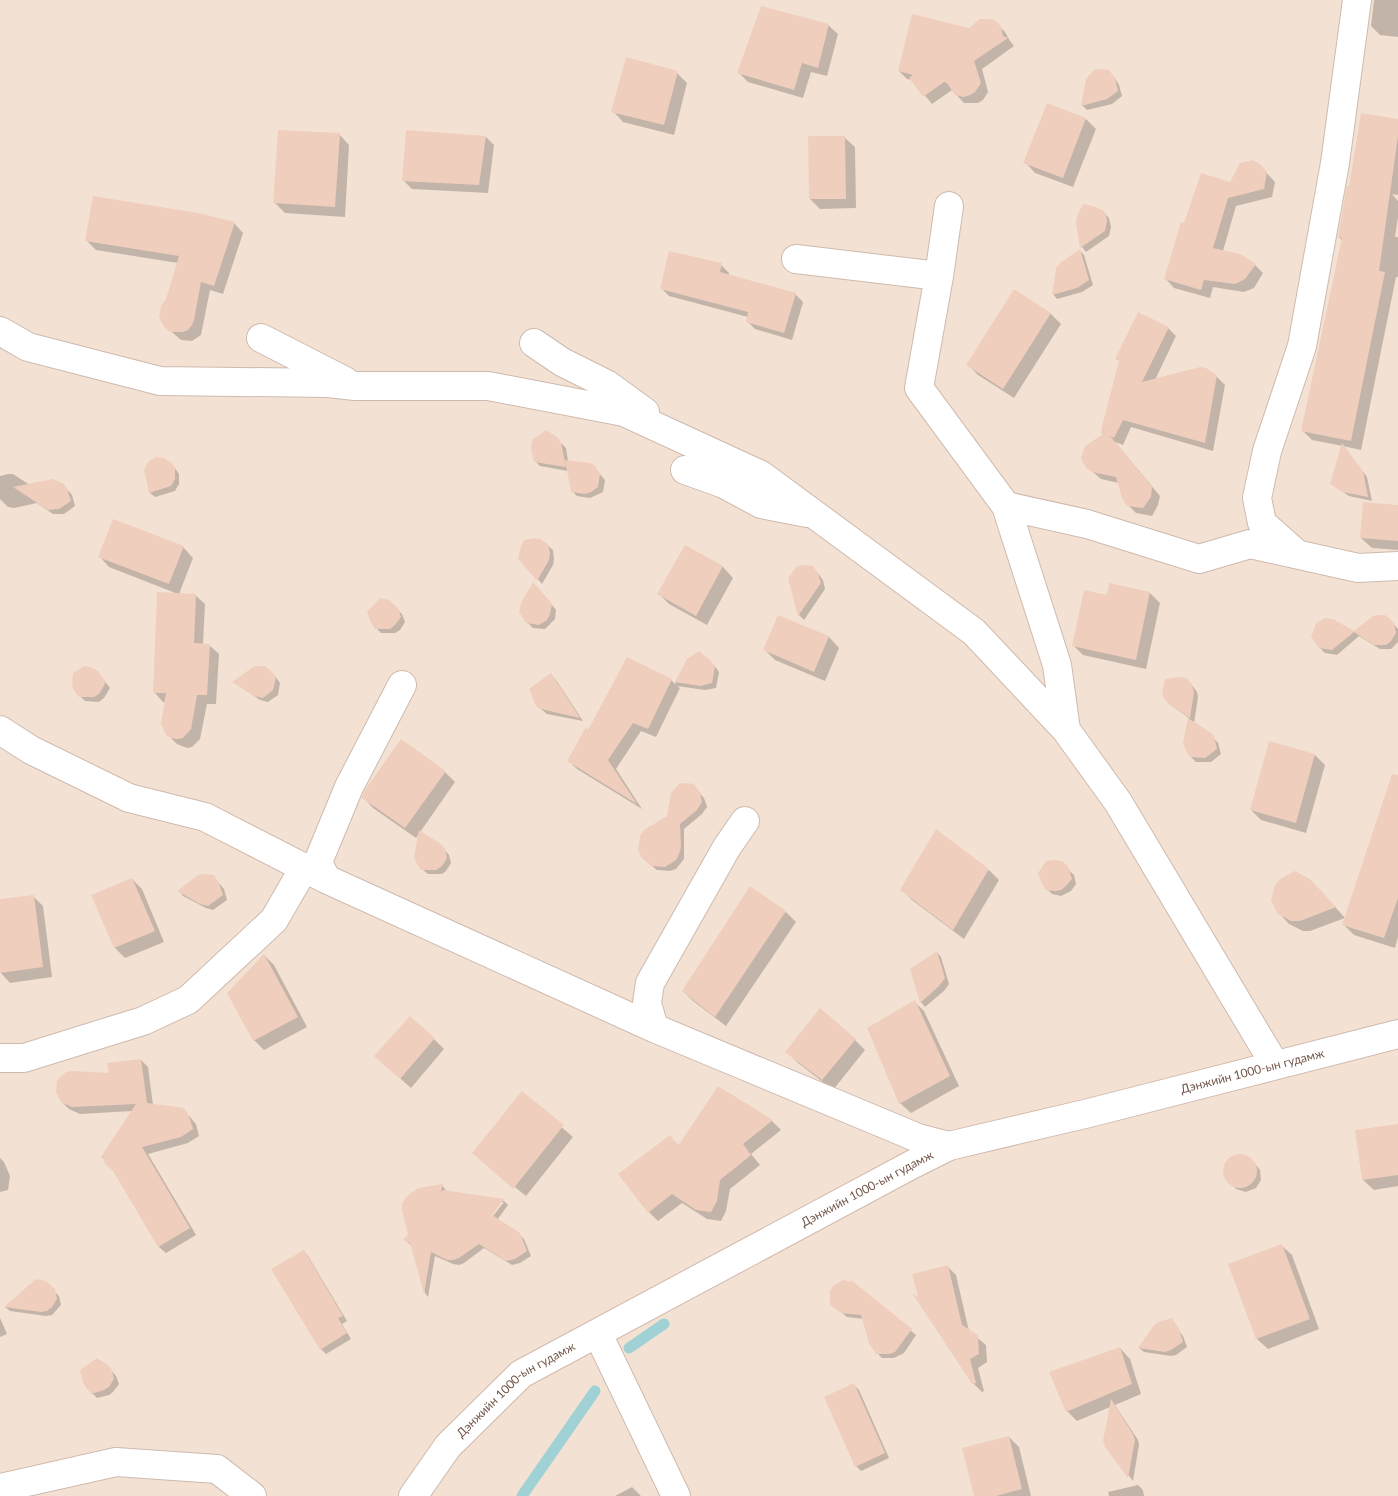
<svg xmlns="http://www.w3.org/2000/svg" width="1398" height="1496" viewBox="0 0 1398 1496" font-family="Lato,sans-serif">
<rect width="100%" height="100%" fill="#fbf1e4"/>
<path fill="#f3e2d3" d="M 0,0 L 1398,0 L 1398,1496 L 0,1496 Z"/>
<path fill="#0003" fill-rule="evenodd" d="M 1374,0 L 1398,0 L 1398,37 L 1380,35 L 1371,26 Z
M 996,23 L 1005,32 L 1010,41 L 1014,46 L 982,69 L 988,92 L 983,100 L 978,103 L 964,103 L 952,90 L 932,104 L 912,80 L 907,79 L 899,71 L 969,29 Z
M 828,25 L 838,34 L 827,76 L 811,72 L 803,98 L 748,82 L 739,73 Z
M 677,73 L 687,83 L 674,135 L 623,122 L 613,111 Z
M 1114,77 L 1119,85 L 1122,96 L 1112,104 L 1087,110 L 1082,105 Z
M 1086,119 L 1096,129 L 1073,187 L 1035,173 L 1025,162 Z
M 1398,120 L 1398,195 L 1392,194 L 1398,201 L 1398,217 L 1395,237 L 1398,237 L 1398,277 L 1396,277 L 1361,450 L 1343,446 L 1367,477 L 1372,501 L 1349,496 L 1332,484 L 1343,446 L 1312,440 L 1302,430 L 1342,240 L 1339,237 L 1350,187 Z
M 339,134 L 349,145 L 345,217 L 285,213 L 275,203 Z
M 486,137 L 494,145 L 488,193 L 412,189 L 403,180 Z
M 844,137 L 855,147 L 856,208 L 820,209 L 810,199 Z
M 1260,166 L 1275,182 L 1272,197 L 1236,206 L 1223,251 L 1255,265 L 1263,273 L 1254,288 L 1244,292 L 1213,287 L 1210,298 L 1174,288 L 1166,279 L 1185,224 L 1231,184 Z
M 1104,213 L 1109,218 L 1111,227 L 1109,236 L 1086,252 L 1082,247 L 1077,222 Z
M 234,223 L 243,233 L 223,294 L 210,290 L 201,335 L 192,341 L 181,340 L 166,327 L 168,300 L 178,263 L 96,250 L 87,241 Z
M 1080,251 L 1084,255 L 1093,285 L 1082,292 L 1057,299 L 1053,294 Z
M 721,265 L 729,273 L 729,275 L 795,294 L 803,302 L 792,340 L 755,329 L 747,321 L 748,317 L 669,296 L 661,288 Z
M 1015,291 L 1051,314 L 1061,324 L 1014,398 L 978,375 L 968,365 Z
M 1168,328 L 1176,336 L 1155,380 L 1216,376 L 1225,385 L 1213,451 L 1131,427 L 1123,445 L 1115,442 L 1160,496 L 1158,505 L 1152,516 L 1136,513 L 1128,505 L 1119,483 L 1101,479 L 1087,467 L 1104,434 Z
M 556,438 L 566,448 L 568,461 L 594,467 L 599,473 L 605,480 L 603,492 L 590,498 L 577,496 L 572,491 L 568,471 L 540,466 L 535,461 Z
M 172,464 L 179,474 L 179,484 L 175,491 L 155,497 L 150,493 Z
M 8,474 L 13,474 L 30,485 L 63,485 L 72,495 L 75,506 L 64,514 L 53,514 L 37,503 L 14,508 L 8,507 L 0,499 L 0,476 Z
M 1398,506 L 1398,550 L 1372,548 L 1361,538 Z
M 547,545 L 553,550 L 554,559 L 553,565 L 542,584 L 519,558 Z
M 183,547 L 193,558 L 179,594 L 195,595 L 205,604 L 203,644 L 209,645 L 219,654 L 216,704 L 207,704 L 200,739 L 192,747 L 187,748 L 177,744 L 167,734 L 166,702 L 163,702 L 154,692 L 178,594 L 109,567 L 99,556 Z
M 685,547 L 723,567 L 733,578 L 707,625 L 669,604 L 659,594 Z
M 813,567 L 823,580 L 825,589 L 804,620 L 799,615 L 789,578 Z
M 538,588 L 556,610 L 555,619 L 545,629 L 533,628 L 527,622 Z
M 1150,593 L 1160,603 L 1146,669 L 1083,655 L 1073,645 L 1108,596 Z
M 380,599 L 397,609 L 402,614 L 405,622 L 400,630 L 395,633 L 381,633 L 376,628 L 368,612 Z
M 779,616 L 829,637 L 839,648 L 825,681 L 775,660 L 765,650 Z
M 1373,617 L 1390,620 L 1398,629 L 1398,642 L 1391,649 L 1380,649 L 1359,636 L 1337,655 L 1325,653 L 1320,648 L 1333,621 L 1355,632 Z
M 688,660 L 714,665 L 719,672 L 716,688 L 705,690 L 677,686 L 680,688 L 656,737 L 641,731 L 616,769 L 642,809 L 577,769 L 569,761 L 589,731 L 671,680 L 675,684 Z
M 98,672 L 110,688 L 104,698 L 99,702 L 85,701 L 80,696 Z
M 551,675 L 556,680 L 583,721 L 547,714 L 537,706 Z
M 275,676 L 280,683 L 278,695 L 268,702 L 260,700 L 234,682 Z
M 1187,679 L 1197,692 L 1198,697 L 1194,723 L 1209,733 L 1218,743 L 1221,754 L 1211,762 L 1196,762 L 1191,757 L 1185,743 L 1189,718 L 1168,703 Z
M 1315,755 L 1325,765 L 1306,833 L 1261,820 L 1251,810 Z
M 445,772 L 455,782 L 416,838 L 373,808 L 363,797 Z
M 694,786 L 704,798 L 707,807 L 702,814 L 684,829 L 684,859 L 676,869 L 670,871 L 657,870 L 647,862 L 668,817 Z
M 1398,814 L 1398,937 L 1395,948 L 1354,935 L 1344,925 Z
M 440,845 L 449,855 L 451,863 L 446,871 L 442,874 L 428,874 L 422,869 Z
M 1060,862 L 1074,875 L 1076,884 L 1071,891 L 1061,896 L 1052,894 L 1047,889 Z
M 989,870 L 999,880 L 964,939 L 912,900 L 902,890 Z
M 213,876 L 224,889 L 227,900 L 213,910 L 206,908 L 183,896 L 179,891 Z
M 132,879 L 142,889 L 164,942 L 125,958 L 115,948 L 93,895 Z
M 1320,890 L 1345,918 L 1310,931 L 1303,931 L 1289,924 L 1279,913 Z
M 33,896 L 43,906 L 52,977 L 10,983 L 0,972 L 0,900 Z
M 786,912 L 796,922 L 726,1026 L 693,1001 L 683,991 Z
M 937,952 L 941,957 L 949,984 L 944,991 L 925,1007 L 921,1002 Z
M 264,955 L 274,965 L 307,1027 L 264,1050 L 254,1040 Z
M 914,1001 L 924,1011 L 959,1086 L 911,1113 L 900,1103 Z
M 434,1039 L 444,1049 L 411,1088 L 386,1066 Z
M 855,1040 L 865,1050 L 833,1090 L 797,1062 L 787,1052 Z
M 141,1060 L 148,1067 L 153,1105 L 183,1109 L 196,1124 L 199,1136 L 188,1143 L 148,1154 L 196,1235 L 166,1253 L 159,1247 L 115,1171 L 102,1157 L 133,1111 L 80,1114 L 69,1109 L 62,1102 L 110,1074 Z
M 522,1093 L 573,1137 L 526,1196 L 485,1163 Z
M 772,1121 L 781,1130 L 751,1154 L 760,1165 L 730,1189 L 726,1211 L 721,1221 L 707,1219 L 682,1203 L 658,1221 L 649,1212 L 670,1137 L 680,1147 Z
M 1398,1125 L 1398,1186 L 1374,1190 L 1363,1180 Z
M 1238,1156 L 1243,1156 L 1252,1160 L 1260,1170 L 1261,1180 L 1256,1188 L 1246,1192 L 1236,1189 L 1225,1175 L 1225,1169 L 1229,1160 Z
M 0,1158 L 4,1162 L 10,1176 L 8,1190 L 0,1192 Z
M 442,1185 L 447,1192 L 504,1201 L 508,1205 L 497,1220 L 519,1234 L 524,1239 L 531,1256 L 520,1263 L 512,1265 L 484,1248 L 464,1263 L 459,1265 L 453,1264 L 435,1256 L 428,1297 L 425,1293 L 412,1246 L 405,1240 ZM 500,1202 L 504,1202 L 489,1221 L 487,1219 Z
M 1281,1245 L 1292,1255 L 1319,1329 L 1268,1349 L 1257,1339 L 1229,1265 Z
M 303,1251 L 308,1256 L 347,1321 L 342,1324 L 351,1339 L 326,1354 L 321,1349 Z
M 947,1266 L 956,1275 L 969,1331 L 986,1345 L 987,1362 L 978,1368 L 984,1391 L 982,1392 L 973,1383 L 920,1300 Z
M 45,1283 L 59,1296 L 61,1305 L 52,1315 L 46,1316 L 10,1311 L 5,1307 Z
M 853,1283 L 916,1335 L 904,1353 L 894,1358 L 882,1358 L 877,1353 L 864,1319 L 847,1317 L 831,1304 Z
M 0,1318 L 7,1334 L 0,1337 Z
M 1171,1320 L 1183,1336 L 1187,1347 L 1176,1355 L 1171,1356 L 1144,1352 L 1139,1348 Z
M 1120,1348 L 1130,1359 L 1141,1394 L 1115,1405 L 1138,1440 L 1139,1445 L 1133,1481 L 1106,1446 L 1110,1407 L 1077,1421 L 1067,1411 Z
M 108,1366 L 116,1376 L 119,1384 L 113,1392 L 109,1395 L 97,1398 L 92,1393 Z
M 854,1385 L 859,1390 L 889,1458 L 861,1471 L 856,1466 Z
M 1009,1437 L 1019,1447 L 1031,1496 L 976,1496 Z
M 1138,1485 L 1143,1490 L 1144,1496 L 1109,1496 L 1108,1492 Z
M 632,1487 L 641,1496 L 615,1496 Z"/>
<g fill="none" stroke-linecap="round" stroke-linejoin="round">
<path stroke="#a0d1d5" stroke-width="11" d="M 629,1348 L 664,1324
M 522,1496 L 595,1391"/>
</g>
<path fill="#f0cebd" d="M 761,6 L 829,24 L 818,68 L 802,63 L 794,90 L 737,73 Z
M 912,14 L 969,28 L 980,19 L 992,19 L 997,22 L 1001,27 L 1003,36 L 1008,38 L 974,61 L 981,83 L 975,92 L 970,95 L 964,97 L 955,95 L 947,83 L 944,82 L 923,97 L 909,78 L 913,75 L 898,71 Z
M 626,57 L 678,71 L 664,125 L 611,112 Z
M 1100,69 L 1109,70 L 1115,78 L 1118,91 L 1107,99 L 1081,106 L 1086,79 L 1094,70 Z
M 1047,103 L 1086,118 L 1063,178 L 1023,163 Z
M 1361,113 L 1398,119 L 1398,136 L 1379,271 L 1385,272 L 1351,441 L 1301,431 L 1342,238 L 1338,237 L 1347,185 L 1349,186 Z
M 278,130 L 340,133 L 335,207 L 273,203 Z
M 406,130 L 486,136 L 479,185 L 402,181 Z
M 808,136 L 845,136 L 846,199 L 809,199 Z
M 1253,160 L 1261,165 L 1267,172 L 1264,189 L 1228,198 L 1213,248 L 1240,254 L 1256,264 L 1245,279 L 1235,284 L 1204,280 L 1201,290 L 1164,279 L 1181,222 L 1184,223 L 1201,173 L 1230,182 L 1240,163 Z
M 93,196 L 198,213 L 235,222 L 214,286 L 201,282 L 194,320 L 192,325 L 188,330 L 183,332 L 170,332 L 165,328 L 159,318 L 161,306 L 166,299 L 179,256 L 85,241 Z
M 1083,204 L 1096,207 L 1105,212 L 1107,221 L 1105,231 L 1080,248 L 1076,222 L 1077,216 Z
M 1080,249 L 1089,280 L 1077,288 L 1052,295 L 1056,268 L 1060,263 Z
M 669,251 L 722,263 L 720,272 L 796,293 L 784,333 L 746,322 L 748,312 L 660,289 Z
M 1014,289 L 1051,313 L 1003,389 L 966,365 Z
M 1138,312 L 1169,327 L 1142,382 L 1200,367 L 1206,368 L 1217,375 L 1205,443 L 1123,420 L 1114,438 L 1110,436 L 1152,487 L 1151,497 L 1143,508 L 1127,506 L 1122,498 L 1116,477 L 1092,472 L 1086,468 L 1081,458 L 1085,446 L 1103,434 L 1101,433 L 1102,426 L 1119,361 L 1115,359 Z
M 546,430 L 557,437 L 561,442 L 566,467 L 534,462 L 531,449 L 532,440 Z
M 1342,443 L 1363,471 L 1368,497 L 1342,492 L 1330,484 Z
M 156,457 L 164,458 L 172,463 L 175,468 L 175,479 L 171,486 L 149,493 L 144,470 L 149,461 Z
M 565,460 L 590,463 L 595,466 L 600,474 L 598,487 L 591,492 L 585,494 L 571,492 Z
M 53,479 L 64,484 L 67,489 L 71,501 L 59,509 L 48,510 L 13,487 Z
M 1363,502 L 1398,505 L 1398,541 L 1360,538 Z
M 113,519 L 184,546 L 169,584 L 98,557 Z
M 534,538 L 540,539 L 548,544 L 550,553 L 549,560 L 537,581 L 518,559 L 520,549 L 524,540 Z
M 685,545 L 723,566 L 696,616 L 657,594 Z
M 804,565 L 813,566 L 818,574 L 821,583 L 798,616 L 788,578 L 797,566 Z
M 533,582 L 552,604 L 550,614 L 547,620 L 539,625 L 526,623 L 519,612 L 521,603 Z
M 1109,583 L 1150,592 L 1136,660 L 1072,646 L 1084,590 L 1107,595 Z
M 157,592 L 196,594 L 194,643 L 210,644 L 207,695 L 197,695 L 191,729 L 183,738 L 177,739 L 171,738 L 166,735 L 161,724 L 166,693 L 153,693 Z
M 380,598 L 389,600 L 398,608 L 401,617 L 395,625 L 390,629 L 375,629 L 370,621 L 367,612 Z
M 778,615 L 829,636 L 814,672 L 763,650 Z
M 1379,615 L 1385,615 L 1390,619 L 1394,623 L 1396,633 L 1391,641 L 1386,645 L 1374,645 L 1354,632 L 1332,650 L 1319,648 L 1311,637 L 1316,623 L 1325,618 L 1333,619 L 1354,631 L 1373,616 Z
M 699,651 L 709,659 L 715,666 L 712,683 L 700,686 L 675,682 L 687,659 Z
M 627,657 L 672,679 L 648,729 L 633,723 L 608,760 L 637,804 L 567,761 L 586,727 L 588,730 Z
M 84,666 L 93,668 L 98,671 L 106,682 L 99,694 L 94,697 L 79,697 L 73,689 L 72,683 L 73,673 Z
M 259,666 L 265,666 L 270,670 L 276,677 L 273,690 L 263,698 L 254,696 L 232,682 L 253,667 Z
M 551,673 L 580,718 L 541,709 L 536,706 L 529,689 Z
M 1178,677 L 1187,678 L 1192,686 L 1194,692 L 1190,718 L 1168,703 L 1164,699 L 1162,693 L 1165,679 Z
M 1188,718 L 1210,732 L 1214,736 L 1217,749 L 1205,758 L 1190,757 L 1185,749 L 1183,743 Z
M 401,739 L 446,771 L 405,828 L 362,798 L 365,790 Z
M 1269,741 L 1315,754 L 1296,823 L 1250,810 Z
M 1392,774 L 1398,775 L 1398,898 L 1384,938 L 1342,925 Z
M 685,783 L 694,784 L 700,792 L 702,802 L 697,810 L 680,824 L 681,847 L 679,854 L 676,860 L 665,867 L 651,866 L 641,857 L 638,850 L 640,836 L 644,830 L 667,816 L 671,793 L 679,784 Z
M 936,829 L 989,869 L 953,930 L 900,890 Z
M 419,830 L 441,844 L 445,849 L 447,858 L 442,866 L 436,870 L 421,870 L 416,862 L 414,856 Z
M 1055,860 L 1061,861 L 1066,864 L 1069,869 L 1072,879 L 1066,886 L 1061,890 L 1055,891 L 1046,890 L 1041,882 L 1038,873 L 1046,861 Z
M 1295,871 L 1310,879 L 1336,907 L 1300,921 L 1291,921 L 1278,914 L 1271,900 L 1275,885 L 1280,879 Z
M 205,874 L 214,875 L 219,883 L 223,895 L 208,906 L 200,904 L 177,891 L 198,875 Z
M 132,878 L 155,931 L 114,948 L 91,895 Z
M 750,886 L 786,911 L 715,1017 L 682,991 Z
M 34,895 L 43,967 L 0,973 L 0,899 Z
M 937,951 L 945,978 L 939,986 L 920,1003 L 910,969 Z
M 264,954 L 298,1017 L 253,1041 L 227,993 Z
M 915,1000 L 950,1076 L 899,1104 L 867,1028 Z
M 820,1008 L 856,1039 L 822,1080 L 785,1052 Z
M 410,1016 L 435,1038 L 400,1079 L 374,1056 Z
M 141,1059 L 147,1103 L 184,1108 L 189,1116 L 193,1129 L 181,1137 L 142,1147 L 190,1228 L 158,1247 L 113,1171 L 105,1164 L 103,1157 L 100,1158 L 136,1104 L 72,1107 L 61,1102 L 56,1092 L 57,1080 L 66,1072 L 72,1071 L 109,1073 L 107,1063 Z
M 718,1086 L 773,1120 L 743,1144 L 751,1155 L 720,1180 L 717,1201 L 711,1212 L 696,1210 L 672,1194 L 648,1213 L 618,1174 L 670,1135 L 678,1146 Z
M 522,1091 L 564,1125 L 513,1189 L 472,1153 Z
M 1398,1124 L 1398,1175 L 1362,1180 L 1355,1130 Z
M1223 1171a17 17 0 1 1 34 0a17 17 0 1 1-34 0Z
M 443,1184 L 441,1192 L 443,1190 L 504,1199 L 492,1215 L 520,1233 L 527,1251 L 515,1259 L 506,1261 L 479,1244 L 459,1258 L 453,1260 L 447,1260 L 431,1252 L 424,1294 L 410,1243 L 403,1240 L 408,1234 L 402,1211 L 402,1204 L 406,1197 L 418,1188 Z
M 1282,1244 L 1310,1319 L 1256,1339 L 1228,1264 Z
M 304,1250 L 343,1316 L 338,1318 L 347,1333 L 320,1350 L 271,1269 Z
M 948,1265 L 962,1325 L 978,1335 L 979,1354 L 970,1359 L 976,1383 L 972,1384 L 912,1293 L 918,1297 L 912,1274 Z
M 36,1279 L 46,1281 L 55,1289 L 57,1299 L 52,1307 L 47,1311 L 41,1312 L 4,1307 Z
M 843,1280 L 852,1282 L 851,1280 L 912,1329 L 895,1352 L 889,1354 L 876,1354 L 869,1343 L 861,1315 L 841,1313 L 830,1305 L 830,1291 L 833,1286 Z
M 1172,1318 L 1179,1329 L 1183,1342 L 1171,1350 L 1165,1352 L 1138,1348 L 1154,1325 L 1159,1322 Z
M 1120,1347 L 1132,1384 L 1066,1412 L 1049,1372 Z
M 97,1358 L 108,1365 L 112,1370 L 114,1379 L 109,1387 L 104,1390 L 91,1394 L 83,1383 L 80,1370 Z
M 854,1383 L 885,1453 L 855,1467 L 824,1397 Z
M 1111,1399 L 1133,1434 L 1135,1440 L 1128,1478 L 1105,1447 L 1103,1441 Z
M 1009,1436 L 1022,1489 L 996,1496 L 974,1496 L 962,1448 Z"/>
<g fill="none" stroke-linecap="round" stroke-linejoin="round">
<defs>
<path id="minor" d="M 949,206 L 939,276 L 919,388 L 1006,506
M 796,259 L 939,276
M 0,331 L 28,347 L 160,381 L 328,383 L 355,386 L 488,386 L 624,412 L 761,475 L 974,632 L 1066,730 L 1118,802 L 1275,1065
M 261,338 L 345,381
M 534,343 L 562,362 L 608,385 L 645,412
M 685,470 L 724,484 L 761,504 L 807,513
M 1297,554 L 1262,523 L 1257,498 L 1267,451 L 1302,346 L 1335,163 L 1357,0
M 0,730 L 31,750 L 129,798 L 205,817 L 326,879 L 654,1028 L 918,1138 L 949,1146
M 1066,730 L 1057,665 L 1006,506 L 1087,524 L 1199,559 L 1250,544 L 1358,568 L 1398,566
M 326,879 L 318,862 L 349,787 L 402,685
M 654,1028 L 647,1003 L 650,983 L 727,847 L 745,821
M 0,1058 L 24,1058 L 143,1021 L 188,1000 L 274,920 L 304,868
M 598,1334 L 676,1496
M 0,1488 L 116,1462 L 217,1469 L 252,1496"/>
<g id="secondary">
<path id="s1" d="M 413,1496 L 448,1446 L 521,1374 L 913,1164 L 949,1146 L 1089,1113 L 1398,1034"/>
</g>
</defs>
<use href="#minor" stroke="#cebaae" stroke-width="30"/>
<use href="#secondary" stroke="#d1b9ac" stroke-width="30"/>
<use href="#minor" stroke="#fff" stroke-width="28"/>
<use href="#secondary" stroke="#fff" stroke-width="28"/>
</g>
<g text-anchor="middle" stroke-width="4" stroke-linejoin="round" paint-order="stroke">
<g font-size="12" fill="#73564b" stroke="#fef5ea">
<text dy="4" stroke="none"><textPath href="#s1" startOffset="961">Дэнжийн 1000-ын гудамж</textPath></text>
<text dy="4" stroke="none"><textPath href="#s1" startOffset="556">Дэнжийн 1000-ын гудамж</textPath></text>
<text dy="4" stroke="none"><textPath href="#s1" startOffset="150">Дэнжийн 1000-ын гудамж</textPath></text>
</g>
</g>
</svg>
